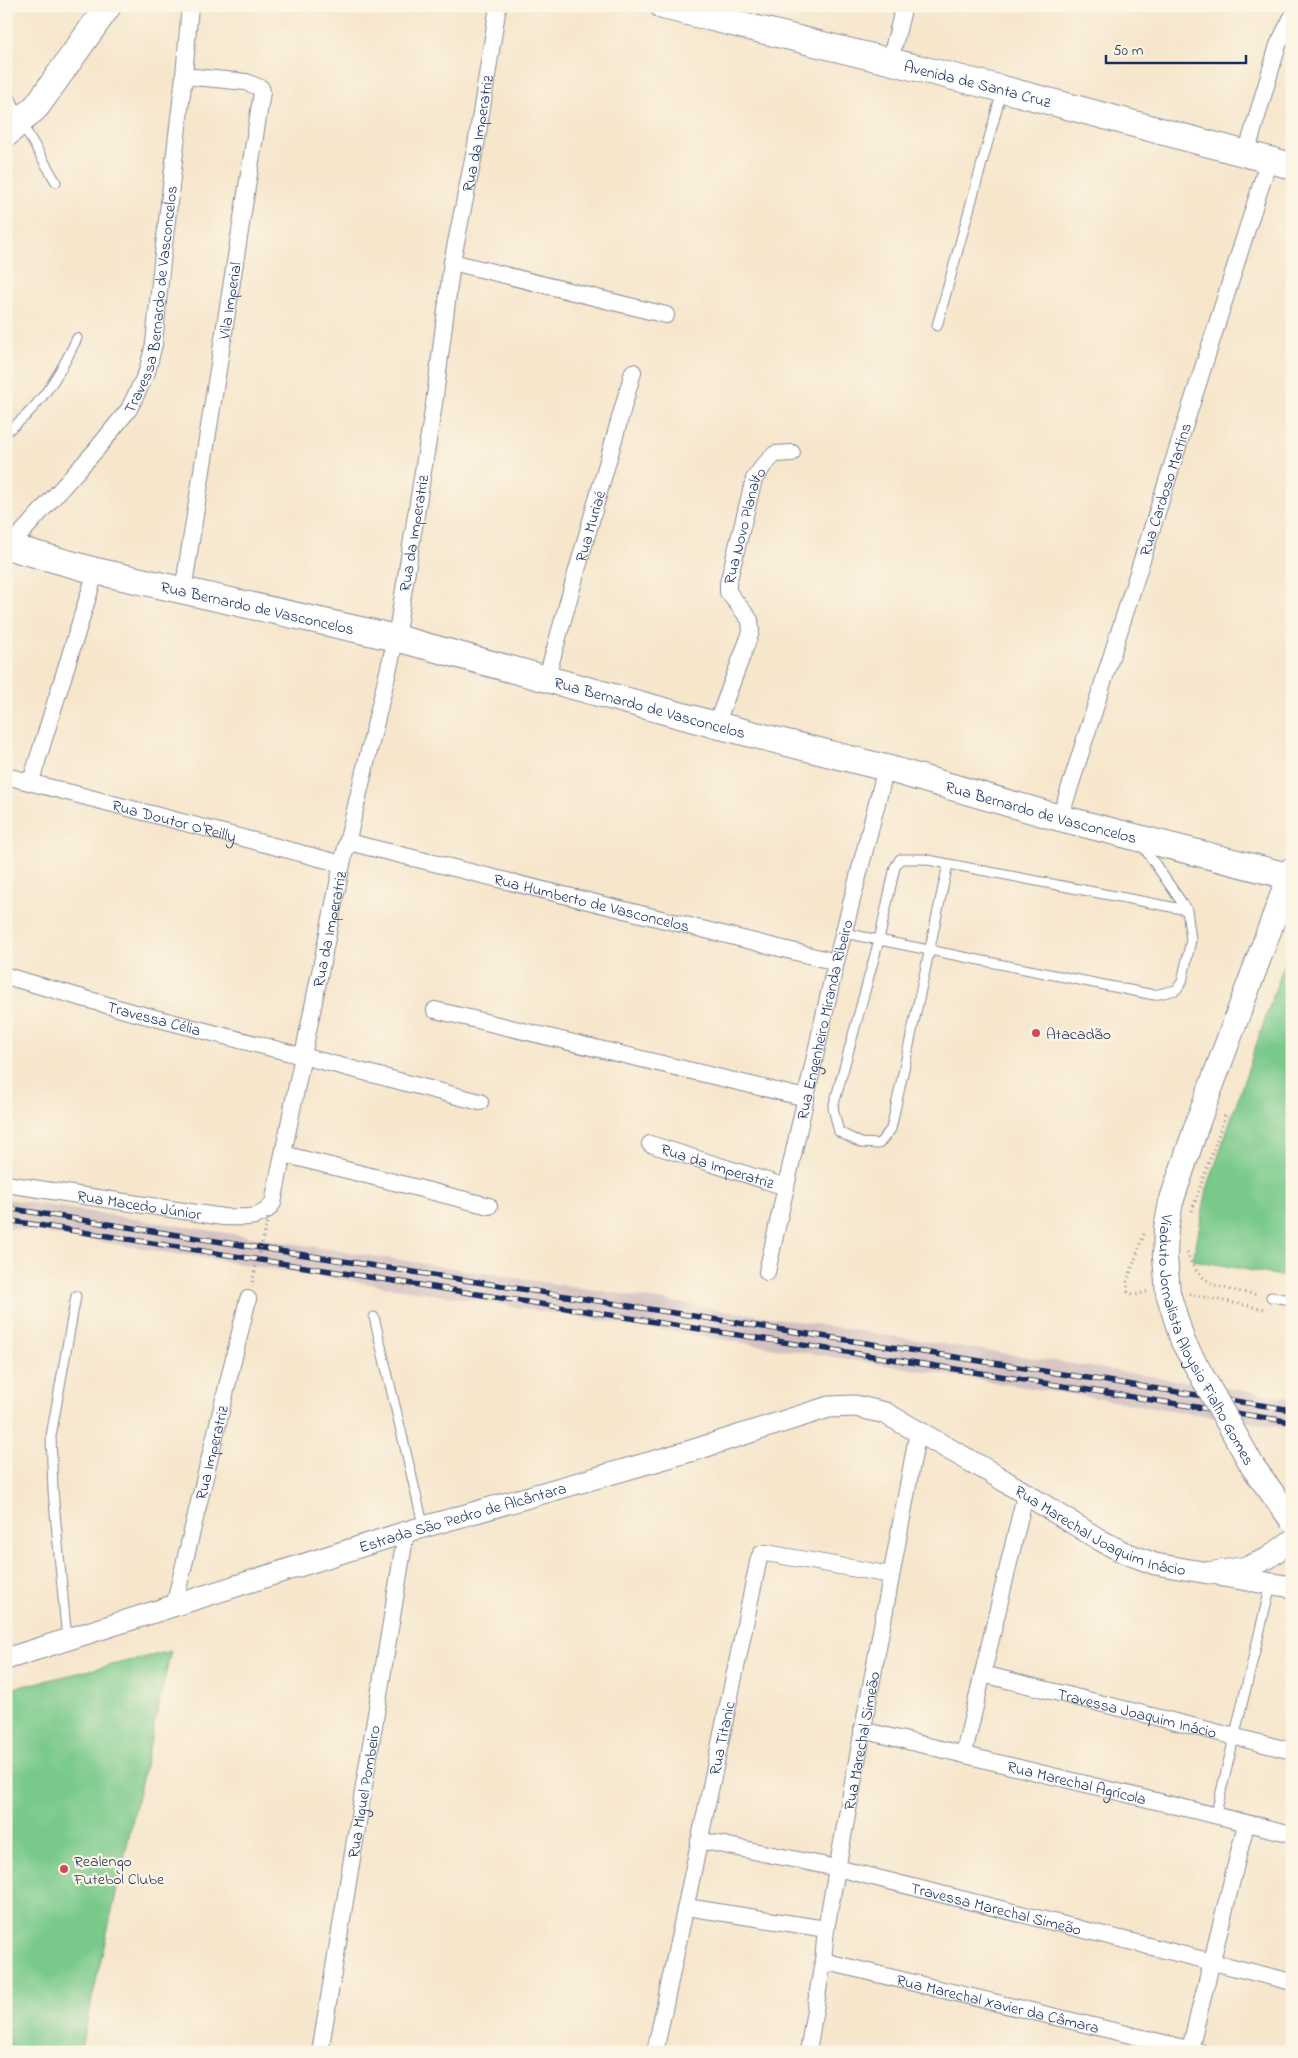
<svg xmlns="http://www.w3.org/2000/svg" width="1298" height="2058" viewBox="0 0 1298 2058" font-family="'Indie Flower',sans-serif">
<rect width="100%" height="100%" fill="#fcf5e5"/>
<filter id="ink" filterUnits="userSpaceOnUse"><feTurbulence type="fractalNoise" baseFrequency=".02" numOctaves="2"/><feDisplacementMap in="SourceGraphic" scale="10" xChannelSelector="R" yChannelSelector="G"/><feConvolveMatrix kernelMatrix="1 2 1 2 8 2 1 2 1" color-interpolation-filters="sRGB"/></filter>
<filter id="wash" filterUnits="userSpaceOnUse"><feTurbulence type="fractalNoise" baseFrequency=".0096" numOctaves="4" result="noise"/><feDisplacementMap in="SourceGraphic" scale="20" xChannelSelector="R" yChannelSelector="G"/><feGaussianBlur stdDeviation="1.12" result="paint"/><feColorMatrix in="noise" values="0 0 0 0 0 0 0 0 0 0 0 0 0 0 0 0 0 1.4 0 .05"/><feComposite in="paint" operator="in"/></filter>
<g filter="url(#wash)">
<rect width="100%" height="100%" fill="#f6e6cc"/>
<path fill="#d2bfc0" d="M 6,1199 L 1292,1398 L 1292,1429 L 6,1227 Z"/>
<path fill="#79c98b" stroke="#4a7c74" d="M 1292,940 L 1292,1278 L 1193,1260 L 1207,1189 Z
M 171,1651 L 80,2052 L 19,2052 L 6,2049 L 6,1690 Z"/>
</g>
<g filter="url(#ink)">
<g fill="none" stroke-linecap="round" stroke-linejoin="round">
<defs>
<path id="service" d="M 6,87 L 21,122 L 56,182
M 937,326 L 1002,91
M 6,432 C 38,410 61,373 77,338
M 948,864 L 891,1129 L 879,1144 L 861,1143 L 839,1132 L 833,1108 L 879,940 L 895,867 L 900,859 L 923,859 L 1187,910
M 844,933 L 1154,995 L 1176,990 L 1182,982 L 1191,940 L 1187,910 L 1142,845
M 1271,1297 L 1292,1300
M 374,1317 L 424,1528
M 67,1640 L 53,1491 L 51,1436 L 76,1296
M 1215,1817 L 1271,1584"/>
<g id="minor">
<path d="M 890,61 L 904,6"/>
<path d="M 1246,154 L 1278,45 L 1292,17"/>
<path d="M 452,262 L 666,315"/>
<path id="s1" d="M 9,547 L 96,450 L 129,409 L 147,372 L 154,344 L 161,271 L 184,76 L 190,6"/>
<path id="s2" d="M 183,591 L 262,92 L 261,88 L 246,82 L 184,76"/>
<path id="s3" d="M 546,680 L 633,372"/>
<path id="s4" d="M 716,725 L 751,632 L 750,620 L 728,592 L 728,583 L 754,479 L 764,465 L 775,454 L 792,453"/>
<path id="s5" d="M 6,776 L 342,864"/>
<path d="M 31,781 L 96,571"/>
<path id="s6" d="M 1060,818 L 1269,160"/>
<path id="s7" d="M 348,842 L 836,962"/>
<path id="s8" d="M 6,976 L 128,1011 L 480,1102"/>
<path d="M 435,1010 L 806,1098"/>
<path id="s9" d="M 650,1144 L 786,1187"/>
<path d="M 283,1154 L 489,1206"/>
<path id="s10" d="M 6,1184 L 223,1217 C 242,1217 262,1221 273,1203 L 342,864 L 396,638 L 434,404 L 452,262 L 476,145 L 498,6"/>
<path id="s11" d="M 767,1272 L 836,962 L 886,768"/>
<path id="s12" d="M 174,1606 L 248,1299"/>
<path id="s13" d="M 983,1674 L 1292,1751"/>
<path id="s14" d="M 862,1730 L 1292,1834"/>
<path d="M 964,1753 L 1025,1495"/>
<path id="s15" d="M 699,1840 L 837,1868 L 1292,1982"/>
<path d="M 686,1907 L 826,1929"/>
<path id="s16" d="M 823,1961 L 1201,2052"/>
<path d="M 1190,2049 L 1246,1824"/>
<path id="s17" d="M 320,2052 L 406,1532"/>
<path id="s18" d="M 655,2052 L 759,1558 L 761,1554 L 766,1553 L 891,1575"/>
<path id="s19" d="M 808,2052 L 823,1961 L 826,1929 L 918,1431"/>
</g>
<g id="tertiary">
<path d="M 1223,1576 L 1292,1587"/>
<path id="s20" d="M 6,1659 L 406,1532 L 694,1450 L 829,1407 L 855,1406 L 885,1413 L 990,1472 L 1100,1540 L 1123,1552 L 1155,1564 L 1208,1573 L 1248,1567 L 1268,1558 L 1292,1540"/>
</g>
<path id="secondary" d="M 1199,1119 L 1292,869"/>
<g id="primary">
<path id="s21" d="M 663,6 L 1003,89 L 1292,166"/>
<path d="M 6,134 L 37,106 L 108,6"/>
<path id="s22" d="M 6,546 L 96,571 L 396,638 L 716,725 L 886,768 L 1060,818 L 1292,877"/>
</g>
</defs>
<use href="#service" stroke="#888a95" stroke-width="11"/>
<use href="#minor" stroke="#888a95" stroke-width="18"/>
<use href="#tertiary" stroke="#888a95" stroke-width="23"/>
<use href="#secondary" stroke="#888a95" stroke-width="26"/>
<use href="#primary" stroke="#888a95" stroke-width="28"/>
<path stroke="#888a95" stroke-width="3" stroke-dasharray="1 4" stroke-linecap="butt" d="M 1192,1211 L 1226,1113
M 1144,1234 L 1127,1282 L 1128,1292 L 1135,1295 L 1149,1291
M 1187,1252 C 1199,1288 1225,1289 1259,1295
M 1189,1294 L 1264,1309"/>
<use href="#service" stroke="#fff" stroke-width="9"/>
<use href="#minor" stroke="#fff" stroke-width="16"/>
<use href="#tertiary" stroke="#fff" stroke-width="21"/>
<use href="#secondary" stroke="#fff" stroke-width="24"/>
<use href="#primary" stroke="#fff" stroke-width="26"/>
<defs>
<path id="rail" d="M 6,1208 L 1292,1410
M 6,1220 L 1292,1422"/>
</defs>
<use href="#rail" stroke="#1b2f5e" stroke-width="5.5"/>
<use href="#rail" stroke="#fcf5e5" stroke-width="4" stroke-dasharray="11" stroke-linecap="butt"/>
<defs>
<g id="secondary-bridge">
<path id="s23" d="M 1199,1119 L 1171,1202 L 1166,1229 L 1165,1257 L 1168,1293 L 1183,1342 L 1253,1467 L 1292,1520"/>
</g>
</defs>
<use href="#secondary-bridge" stroke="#888a95" stroke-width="26" stroke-linecap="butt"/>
<path stroke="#888a95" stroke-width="3" stroke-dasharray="1 4" stroke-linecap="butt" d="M 251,1287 L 268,1218"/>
<use href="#secondary-bridge" stroke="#fff" stroke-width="24"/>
</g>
</g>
<g fill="#d1495b" stroke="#fcf5e5" stroke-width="2">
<circle cx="1036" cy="1033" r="5"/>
<circle cx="64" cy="1869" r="5"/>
</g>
<g text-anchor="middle" stroke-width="4.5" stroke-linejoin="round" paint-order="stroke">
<g font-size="16" fill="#1b2f5e" stroke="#fcf5e5">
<text dy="6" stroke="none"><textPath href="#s21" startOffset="324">Avenida de Santa Cruz</textPath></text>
<text dy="6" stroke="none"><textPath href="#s10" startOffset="1364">Rua da Imperatriz</textPath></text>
<text dy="6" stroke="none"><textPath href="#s1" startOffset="296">Travessa Bernardo de Vasconcelos</textPath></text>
<text dy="6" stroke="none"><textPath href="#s2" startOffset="294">Vila Imperial</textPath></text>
<text dy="6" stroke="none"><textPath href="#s6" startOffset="345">Rua Cardoso Martins</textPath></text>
<text dy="6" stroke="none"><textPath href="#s3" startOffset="160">Rua Muriaé</textPath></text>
<text dy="6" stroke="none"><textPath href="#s4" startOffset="216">Rua Novo Planalto</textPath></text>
<text dy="6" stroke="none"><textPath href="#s10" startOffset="959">Rua da Imperatriz</textPath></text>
<text dy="6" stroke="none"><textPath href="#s22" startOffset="259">Rua Bernardo de Vasconcelos</textPath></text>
<text dy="6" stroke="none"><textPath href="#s22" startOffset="664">Rua Bernardo de Vasconcelos</textPath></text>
<text dy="6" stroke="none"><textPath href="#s22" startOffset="1069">Rua Bernardo de Vasconcelos</textPath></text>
<text dy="6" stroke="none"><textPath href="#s5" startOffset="174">Rua Doutor O'Reilly</textPath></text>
<text dy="6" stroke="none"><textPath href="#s7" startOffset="251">Rua Humberto de Vasconcelos</textPath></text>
<text dy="6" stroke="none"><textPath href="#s10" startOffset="554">Rua da Imperatriz</textPath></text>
<text dy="6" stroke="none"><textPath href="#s8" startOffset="154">Travessa Célia</textPath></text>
<text dy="6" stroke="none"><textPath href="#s11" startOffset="259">Rua Engenheiro Miranda Ribeiro</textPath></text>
<text dy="6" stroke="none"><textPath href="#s9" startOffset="71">Rua da Imperatriz</textPath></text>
<text dy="6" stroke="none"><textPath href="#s10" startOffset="135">Rua Macedo Júnior</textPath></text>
<text dy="6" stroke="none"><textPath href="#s23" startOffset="235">Viaduto Jornalista Aloysio Fialho Gomes</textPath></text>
<text dy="6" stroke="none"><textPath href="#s12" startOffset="158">Rua Imperatriz</textPath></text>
<text dy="6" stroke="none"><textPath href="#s20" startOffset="478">Estrada São Pedro de Alcântara</textPath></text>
<text dy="6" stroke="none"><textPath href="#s20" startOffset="1164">Rua Marechal Joaquim Inácio</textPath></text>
<text dy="6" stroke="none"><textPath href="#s13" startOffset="159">Travessa Joaquim Inácio</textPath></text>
<text dy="6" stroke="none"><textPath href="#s18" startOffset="321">Rua Titanic</textPath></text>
<text dy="6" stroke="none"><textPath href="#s19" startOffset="316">Rua Marechal Simeão</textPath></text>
<text dy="6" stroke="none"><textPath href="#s14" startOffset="221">Rua Marechal Agrícola</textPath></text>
<text dy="6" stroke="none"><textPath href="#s17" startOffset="264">Rua Miguel Pombeiro</textPath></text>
<text dy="6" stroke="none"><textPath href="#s15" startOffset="305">Travessa Marechal Simeão</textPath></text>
<text dy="6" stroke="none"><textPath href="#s16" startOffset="180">Rua Marechal Xavier da Câmara</textPath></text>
</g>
<g font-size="16" fill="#1b2f5e" stroke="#fcf5e5" text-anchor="start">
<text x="1046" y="1039">Atacadão</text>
<text x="74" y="1866">Realengo<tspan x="74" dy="18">Futebol Clube</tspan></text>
</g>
</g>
<rect width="1298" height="2058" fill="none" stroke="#fcf5e5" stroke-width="25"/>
<path d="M1106 55v8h140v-8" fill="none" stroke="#1b2f5e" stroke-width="2.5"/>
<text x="1113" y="55" font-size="15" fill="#1b2f5e" stroke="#fcf5e5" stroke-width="4" paint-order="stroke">50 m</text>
</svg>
